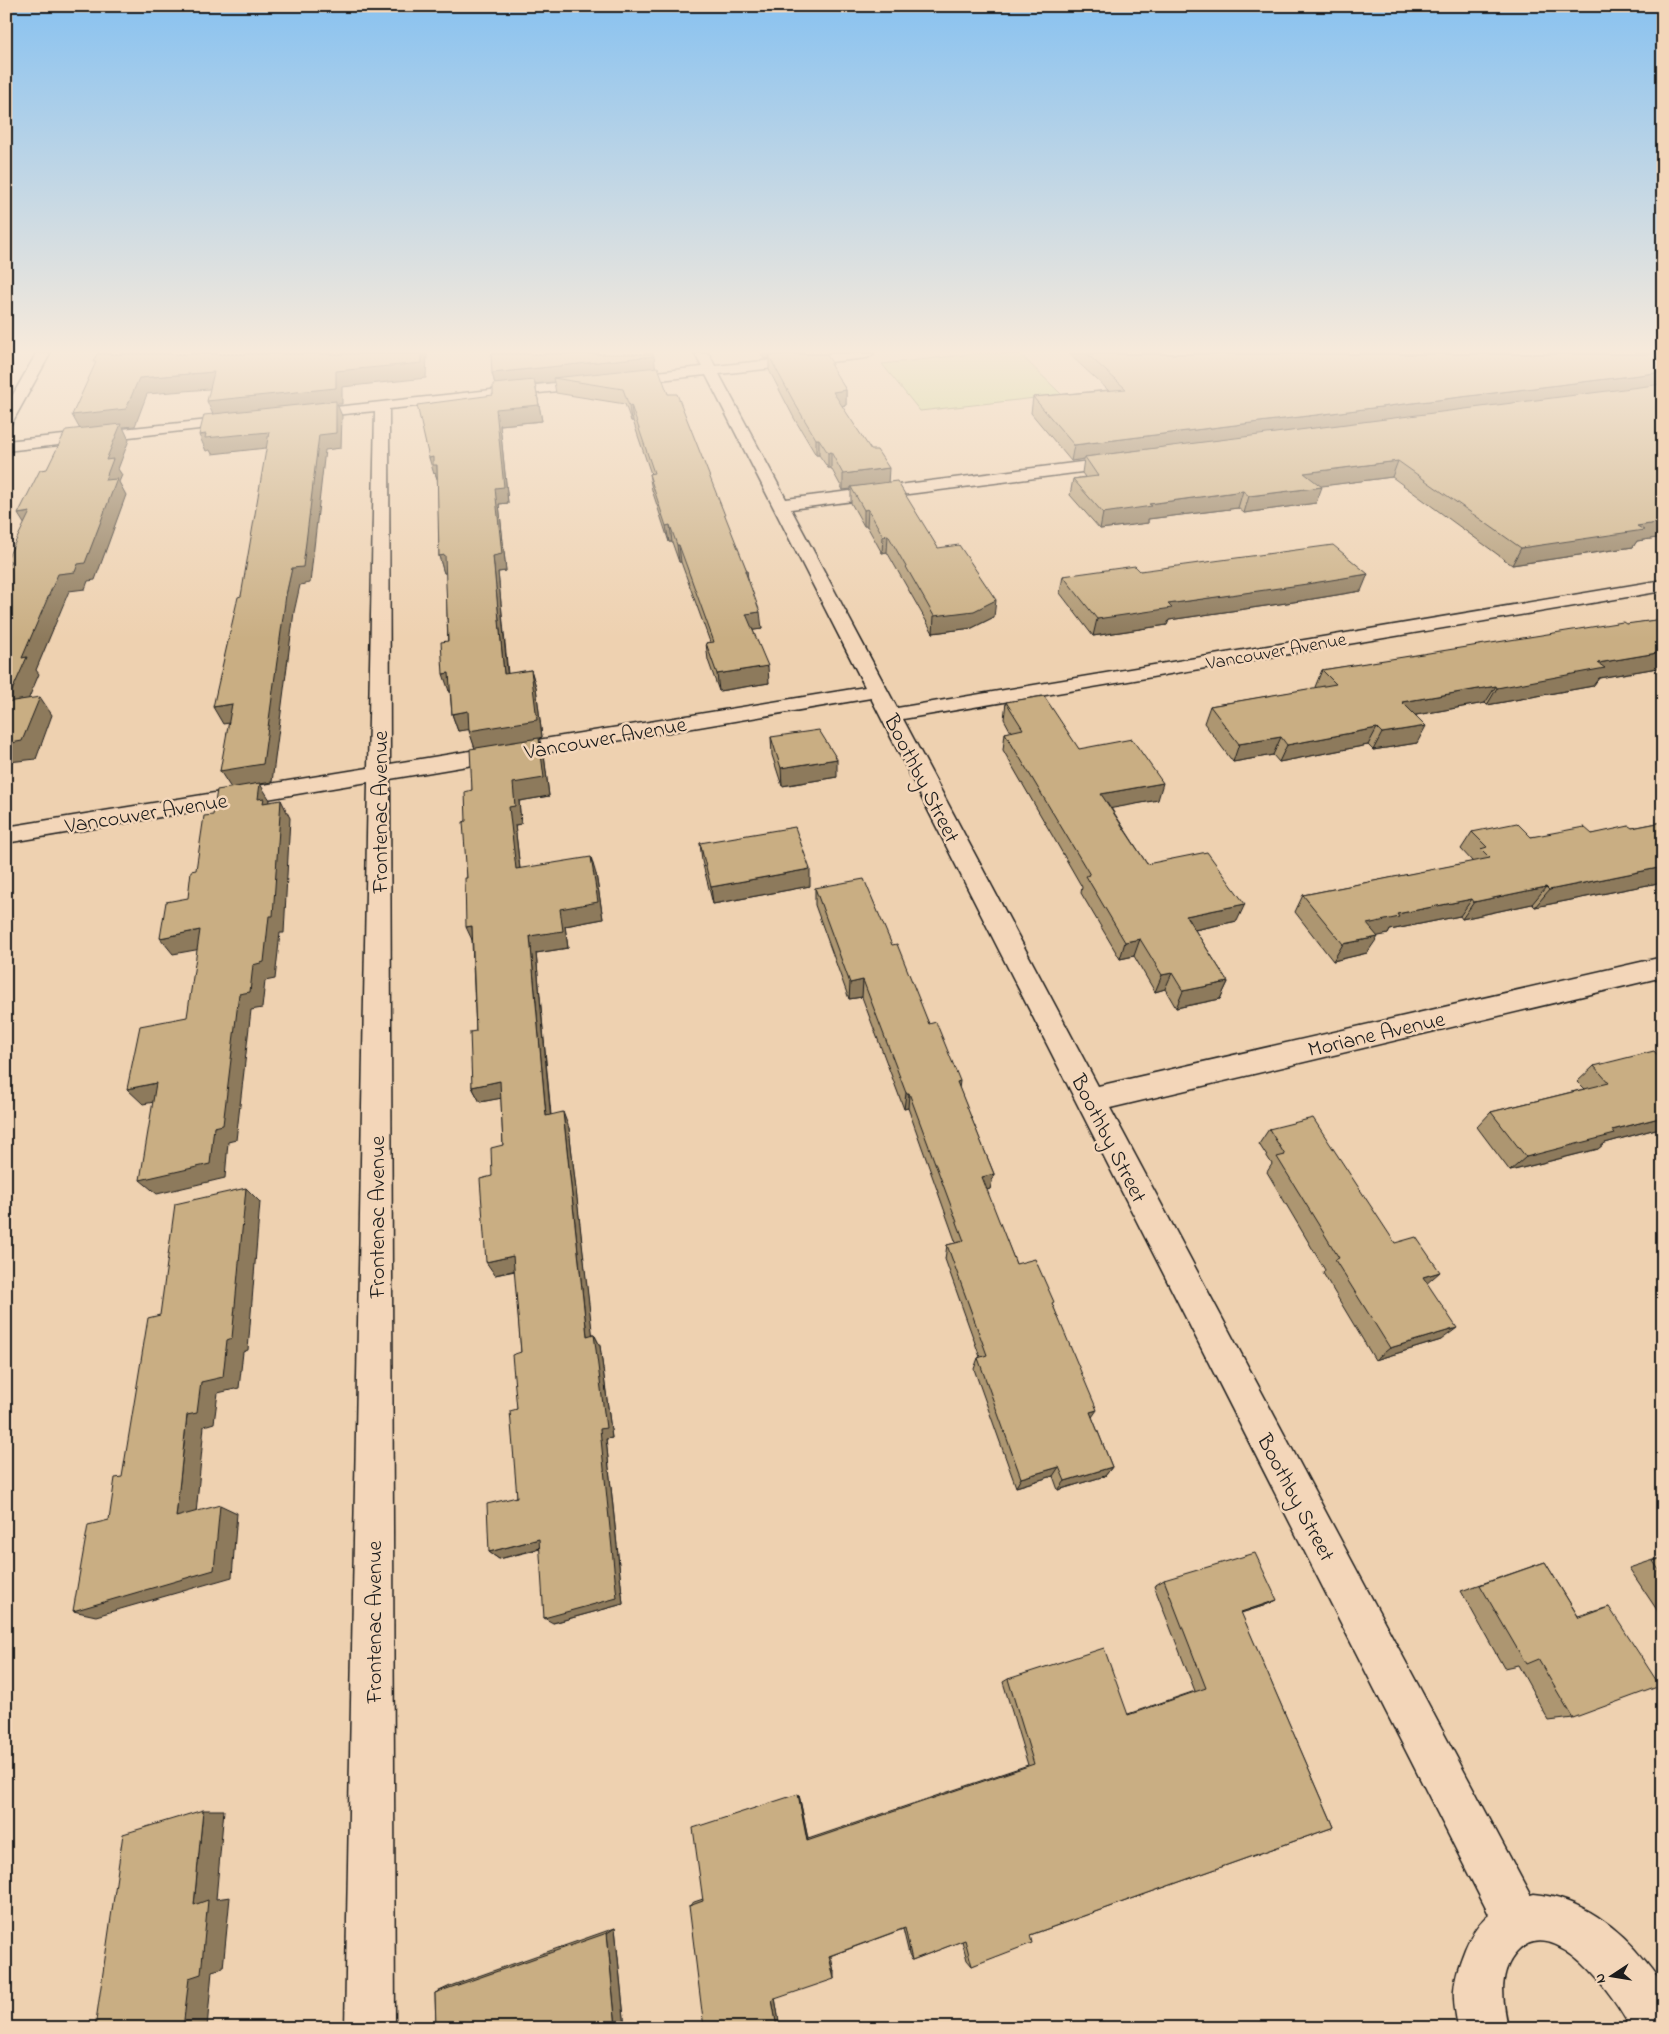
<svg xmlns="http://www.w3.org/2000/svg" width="1669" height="2034" viewBox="0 0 1669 2034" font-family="'Indie Flower',sans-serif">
<rect width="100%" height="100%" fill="#eed1b0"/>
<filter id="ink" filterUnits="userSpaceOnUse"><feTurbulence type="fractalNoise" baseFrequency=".02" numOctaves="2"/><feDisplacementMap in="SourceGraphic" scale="10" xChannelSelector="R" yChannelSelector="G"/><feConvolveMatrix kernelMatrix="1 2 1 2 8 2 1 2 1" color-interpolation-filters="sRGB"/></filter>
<g filter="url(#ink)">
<path fill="#c5d68b" stroke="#707954" d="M 973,354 L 1020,354 L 1062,395 L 920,411 L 882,364 Z"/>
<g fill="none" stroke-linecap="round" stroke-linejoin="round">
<defs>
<path id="street" d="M 695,354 L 709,354 L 715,366 L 830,354 L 874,354 L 867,358 L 719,374 L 786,499 L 1121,457 L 1127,459 L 1129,462 L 1127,465 L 1121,467 L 791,509 L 897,708 L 1663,580 L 1663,591 L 903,719 L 1098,1086 L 1663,957 L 1663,977 L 1110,1108 L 1535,1904 L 1541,1921 L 1535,1938 L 1518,1944 L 1501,1938 L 871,698 L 390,779 L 395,2028 L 345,2028 L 368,782 L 6,843 L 6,827 L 368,768 L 375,411 L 304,418 L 299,417 L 297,414 L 299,411 L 702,367 ZM 706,375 L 865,687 L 390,764 L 389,409 Z
M 238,417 L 243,418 L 245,421 L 243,424 L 6,451 L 6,441 Z"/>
<path id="secondary" d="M 36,354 L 50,354 L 13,421 L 11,424 L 6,425 L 6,407 Z
M 1534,1894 C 1580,1898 1619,1927 1647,1963 C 1652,1969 1661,1980 1663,1989 C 1665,2001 1663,2015 1663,2028 L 1631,2028 C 1616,1998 1555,1911 1517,1952 C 1497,1973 1503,2002 1508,2028 L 1458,2028 C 1456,2015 1453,2002 1454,1990 C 1455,1975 1460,1962 1465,1949 C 1479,1915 1499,1903 1534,1894 Z"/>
</defs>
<use href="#street" stroke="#1c1c1c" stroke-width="3"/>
<use href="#secondary" stroke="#1c1c1c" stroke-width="3"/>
<use href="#street" fill="#f3d6b9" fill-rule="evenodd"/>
<use href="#secondary" fill="#f3d6b9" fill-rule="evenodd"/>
</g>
<path fill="#ad9671" stroke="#1c1c1c" d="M 761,354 L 826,354 L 833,370 L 846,390 L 846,405 L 842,406 L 888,482 L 938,548 L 994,617 L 972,628 L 933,633 L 887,552 L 882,553 L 867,526 L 864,526 L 851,503 L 851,489 L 843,490 L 831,468 L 828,468 L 819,455 L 816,455 L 794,418 L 769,370 L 769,358 L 764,359 Z
M 1069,354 L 1663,354 L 1663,537 L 1637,541 L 1633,547 L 1512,565 L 1392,477 L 1320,486 L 1316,503 L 1244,513 L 1238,508 L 1148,519 L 1148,523 L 1100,529 L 1070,495 L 1073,479 L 1085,477 L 1082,473 L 1084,459 L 1071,461 L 1031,413 L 1033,397 L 1108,390 Z
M 655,367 L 668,394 L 747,571 L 748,580 L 762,629 L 753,630 L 769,683 L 719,691 L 708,660 L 706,643 L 710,642 L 681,562 L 679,562 L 672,542 L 669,542 L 652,490 L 649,474 L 651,474 L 633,421 L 631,421 L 625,404 L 556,393 L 554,382 L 535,384 L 542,421 L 500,425 L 508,503 L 499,504 L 506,571 L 498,572 L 508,674 L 531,670 L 536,687 L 542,737 L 539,738 L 544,755 L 549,796 L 519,801 L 521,824 L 515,825 L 520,869 L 596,874 L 603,919 L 565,926 L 568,948 L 536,953 L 551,1115 L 569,1128 L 592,1334 L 594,1334 L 600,1346 L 612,1438 L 606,1439 L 623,1604 L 553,1623 L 540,1549 L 499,1559 L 489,1552 L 517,1497 L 517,1409 L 521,1352 L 515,1271 L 495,1275 L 492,1176 L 503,1145 L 501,1098 L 480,1102 L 472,1087 L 476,1031 L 472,941 L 467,878 L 466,821 L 472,790 L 475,748 L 469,729 L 458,731 L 452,714 L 450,691 L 449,691 L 446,573 L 444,573 L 439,556 L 438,481 L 435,473 L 434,474 L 493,395 L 495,384 L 492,373 Z
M 1140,571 L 1361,591 L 1300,601 L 1169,620 L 1167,625 L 1093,636 L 1060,593 L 1063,576 Z
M 1663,619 L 1663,667 L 1599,678 L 1593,686 L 1487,705 L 1485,703 L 1416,715 L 1417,743 L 1373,750 L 1368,745 L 1279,762 L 1273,755 L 1233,762 L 1204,723 L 1210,706 L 1316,688 L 1315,687 L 1322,670 Z
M 1006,702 L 1158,800 L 1111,808 L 1147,864 L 1237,921 L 1195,930 L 1228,982 L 1220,999 L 1176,1008 L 1165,989 L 1155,992 L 1134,956 L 1120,959 L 1081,893 L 1082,887 L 1003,750 L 1005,733 L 1011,732 L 1004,719 Z
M 771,737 L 837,777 L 782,786 L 772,755 Z
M 1663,822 L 1663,879 L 1661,879 L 1658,883 L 1535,907 L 1532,904 L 1462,919 L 1460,916 L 1390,930 L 1388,934 L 1377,936 L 1367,953 L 1333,961 L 1295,912 L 1303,895 L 1472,862 L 1472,861 L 1461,849 L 1472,832 L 1531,837 L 1592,834 L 1632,828 Z
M 700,843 L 810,886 L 713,904 L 702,861 Z
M 815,888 L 892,945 L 959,1088 L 994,1174 L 990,1189 L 986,1190 L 1016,1264 L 1053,1305 L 1092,1417 L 1112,1467 L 1105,1476 L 1058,1490 L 1053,1476 L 1016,1487 L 974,1369 L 978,1358 L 980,1357 L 945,1259 L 947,1245 L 956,1243 L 908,1108 L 904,1109 L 862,997 L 849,999 L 815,905 Z
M 1663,1059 L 1663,1127 L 1605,1143 L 1598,1149 L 1510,1171 L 1477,1127 L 1491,1112 L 1584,1089 L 1577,1082 L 1594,1066 Z
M 1269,1129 L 1395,1243 L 1427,1283 L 1441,1340 L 1375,1360 L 1323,1273 L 1325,1270 L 1267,1172 L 1272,1164 L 1259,1144 Z
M 1663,1557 L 1663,1619 L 1629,1568 Z
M 1545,1562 L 1578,1616 L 1609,1607 L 1573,1718 L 1549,1721 L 1518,1665 L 1504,1668 L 1461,1591 Z
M 1164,1580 L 1277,1600 L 1263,1606 L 1241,1613 L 1334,1827 L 1030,1935 L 972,1966 L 967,1960 L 962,1941 L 912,1960 L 909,1954 L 903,1929 L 830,1956 L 834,1972 L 775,1998 L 780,2028 L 689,1906 L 694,1902 L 703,1899 L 798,1794 L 799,1795 L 808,1839 L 1028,1765 L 1003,1682 L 1008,1679 L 1128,1714 L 1195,1691 L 1154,1586 Z
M 615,1928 L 625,2028 L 436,2028 L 435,1993 L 450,1986 Z"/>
<path fill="#8d7a5c" stroke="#1c1c1c" d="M 422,354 L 427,354 L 426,378 L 342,387 L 342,404 L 337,404 L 342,416 L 341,448 L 325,450 L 310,583 L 300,585 L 294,612 L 272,782 L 260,784 L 270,800 L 269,807 L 231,788 L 220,771 L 286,595 L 319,435 L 214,417 L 207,401 L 336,371 Z
M 763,354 L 813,354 L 769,356 L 769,358 L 764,359 Z
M 654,356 L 656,371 L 553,378 L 554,382 L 535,384 L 542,421 L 500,425 L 508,503 L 499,504 L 506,571 L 498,572 L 509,691 L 504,674 L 493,556 L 496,409 L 496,388 L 492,373 Z
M 214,372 L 221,388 L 147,394 L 135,426 L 123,427 L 129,440 L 118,469 L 122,475 L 119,482 L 126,495 L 95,580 L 88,581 L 85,589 L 69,591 L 36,670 L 39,674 L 20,719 L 7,702 L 22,658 L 81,431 L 72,415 L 139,378 Z
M 1663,372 L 1663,386 L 1085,457 L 1084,459 L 1071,461 L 1074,445 Z
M 846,390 L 846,405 L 833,407 L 833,392 Z
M 631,405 L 633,421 L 631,421 L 629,406 Z
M 269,432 L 275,447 L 212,454 L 210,450 L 206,451 L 199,435 Z
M 816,439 L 819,439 L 819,455 L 816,455 Z
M 831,452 L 831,468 L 828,468 L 828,453 Z
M 433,457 L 437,465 L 438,481 L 435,473 L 434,474 L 429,458 Z
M 1398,461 L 1392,477 L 1299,489 L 1304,473 Z
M 889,468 L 888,484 L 851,487 L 851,489 L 843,490 L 843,474 Z
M 1322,487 L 1316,503 L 1244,513 L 1249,496 Z
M 1243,491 L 1238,508 L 1148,519 L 1148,523 L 1100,529 L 1103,513 L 1149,504 Z
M 868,509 L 867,526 L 864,526 L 864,510 Z
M 30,512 L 28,530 L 18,514 Z
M 1663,522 L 1663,537 L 1637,541 L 1633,547 L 1512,565 L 1521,548 L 1637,526 Z
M 670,525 L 672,542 L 669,542 L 666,526 Z
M 888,535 L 887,552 L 882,553 L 883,536 Z
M 677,545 L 679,545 L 681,562 L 679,562 Z
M 445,555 L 451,572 L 444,573 L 439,556 Z
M 745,571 L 747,571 L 749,588 Z
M 1368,574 L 1361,591 L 1300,601 L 1169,620 L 1167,625 L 1093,636 L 1097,619 L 1168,604 Z
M 996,600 L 994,617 L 972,628 L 933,633 L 934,616 Z
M 760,612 L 762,629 L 747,631 L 746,614 Z
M 1663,652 L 1663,667 L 1599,678 L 1593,686 L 1487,705 L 1497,688 L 1598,663 Z
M 768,666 L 769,683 L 719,691 L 717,674 Z
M 531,670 L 536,687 L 542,737 L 539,738 L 544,755 L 549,796 L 519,801 L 521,824 L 515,825 L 522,887 L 469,731 Z
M 449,673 L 455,690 L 449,691 L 443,674 Z
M 1496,686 L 1485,703 L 1393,719 L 1402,702 Z
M 40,697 L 52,715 L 36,759 L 9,762 L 6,770 L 6,744 Z
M 232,704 L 242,721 L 223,724 L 213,707 Z
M 468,711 L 474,729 L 458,731 L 452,714 Z
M 1426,726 L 1417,743 L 1373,750 L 1382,733 Z
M 1377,728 L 1368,745 L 1279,762 L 1287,745 Z
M 1281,737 L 1273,755 L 1233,762 L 1239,744 Z
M 837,759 L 837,777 L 782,786 L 781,768 Z
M 1163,783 L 1158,800 L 1097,811 L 1101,794 Z
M 281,800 L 290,818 L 284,933 L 280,933 L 275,979 L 265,981 L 262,1008 L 251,1010 L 236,1140 L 228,1142 L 225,1178 L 157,1194 L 140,1180 L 214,1127 L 239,994 L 253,965 Z
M 591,857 L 596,874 L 603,919 L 565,926 L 568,948 L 536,953 L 552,1131 L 546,1116 L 530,936 L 560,909 Z
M 1663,867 L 1663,879 L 1661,879 L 1658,883 L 1535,907 L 1549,890 Z
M 810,869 L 810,886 L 713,904 L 711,887 Z
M 1546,887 L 1532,904 L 1462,919 L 1474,902 Z
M 1472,899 L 1460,916 L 1390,930 L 1388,934 L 1357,941 L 1367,924 L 1397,914 Z
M 1245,904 L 1237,921 L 1180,933 L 1186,916 Z
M 472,926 L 474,944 L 466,927 Z
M 200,930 L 212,947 L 173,954 L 160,938 Z
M 1378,937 L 1367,953 L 1333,961 L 1343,944 Z
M 1140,939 L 1134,956 L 1120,959 L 1125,942 Z
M 1172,973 L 1165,989 L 1155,992 L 1162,975 Z
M 863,980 L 862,997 L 849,999 L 850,983 Z
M 1228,982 L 1220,999 L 1176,1008 L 1183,991 Z
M 500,1081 L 508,1097 L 480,1102 L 472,1087 Z
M 960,1081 L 958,1097 L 957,1082 Z
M 156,1083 L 171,1099 L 143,1104 L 127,1089 Z
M 906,1093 L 909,1093 L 908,1108 L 904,1109 Z
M 563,1112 L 569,1128 L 594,1348 L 587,1336 Z
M 1663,1117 L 1663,1127 L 1605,1143 L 1598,1149 L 1510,1171 L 1526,1157 L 1612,1130 Z
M 994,1174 L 990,1189 L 978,1192 L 982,1177 Z
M 246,1188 L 260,1202 L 248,1350 L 243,1352 L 239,1388 L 218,1393 L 214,1423 L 204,1426 L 195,1525 L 176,1517 L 187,1415 L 201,1382 Z
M 513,1256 L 521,1269 L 495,1275 L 486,1262 Z
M 1440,1272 L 1425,1285 L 1423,1277 Z
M 1457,1328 L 1441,1340 L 1375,1360 L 1390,1348 Z
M 594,1334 L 600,1346 L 612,1438 L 606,1439 L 623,1604 L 553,1623 L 544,1618 Z
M 1097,1410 L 1090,1420 L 1090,1412 Z
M 1059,1467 L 1053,1476 L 1016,1487 L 1021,1478 Z
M 1112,1467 L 1105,1476 L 1058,1490 L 1065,1481 Z
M 220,1505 L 237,1513 L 232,1577 L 96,1616 L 73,1611 Z
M 539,1539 L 548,1546 L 499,1559 L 489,1552 Z
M 1277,1600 L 1263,1606 L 1228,1617 L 1241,1612 Z
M 798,1794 L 799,1795 L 808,1839 L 807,1841 Z
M 203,1810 L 224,1810 L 216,1899 L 230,1897 L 223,1968 L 212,1971 L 207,2028 L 183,2028 L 194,1905 Z
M 615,1928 L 625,2028 L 616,2028 L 607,1933 Z
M 830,1951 L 834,1972 L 834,1979 L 829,1956 Z
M 774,1992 L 780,2028 L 777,2028 L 772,2000 Z"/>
<path fill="#c9ae83" stroke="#1c1c1c" d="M 97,354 L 422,354 L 422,363 L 336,371 L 336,388 L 207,401 L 214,372 L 139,378 L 126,409 L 72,415 L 96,362 L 93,362 Z
M 491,354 L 653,354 L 654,356 L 492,373 Z
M 785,354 L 826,354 L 833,364 L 830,364 L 846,390 L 833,392 L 871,450 L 877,450 L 889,468 L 843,474 L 831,452 L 828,453 L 819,439 L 816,439 L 794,402 L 769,356 Z
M 1087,354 L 1663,354 L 1663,372 L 1074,445 L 1033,397 L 1126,389 Z
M 658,367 L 668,394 L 677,394 L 747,571 L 745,571 L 760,612 L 746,614 L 768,666 L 717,674 L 706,643 L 714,642 L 679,545 L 677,545 L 670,525 L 666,526 L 649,474 L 654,473 L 631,405 L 629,406 L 623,389 L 553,378 Z
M 534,380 L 539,405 L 496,409 L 504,487 L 495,488 L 502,554 L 493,556 L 504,674 L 531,670 L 537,720 L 469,731 L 468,711 L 452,714 L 449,673 L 443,674 L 441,642 L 448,641 L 445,555 L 439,556 L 437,465 L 433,465 L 433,457 L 429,458 L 417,405 L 493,395 L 493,384 Z
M 1663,384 L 1663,522 L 1637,526 L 1644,530 L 1521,548 L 1398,461 L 1304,473 L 1322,487 L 1249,496 L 1243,491 L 1149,504 L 1152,506 L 1103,513 L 1073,479 L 1098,476 L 1085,457 Z
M 336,401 L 336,433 L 319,435 L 303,567 L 292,568 L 286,595 L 263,764 L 220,771 L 232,704 L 213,707 L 238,597 L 241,596 L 269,432 L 205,438 L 206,434 L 199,435 L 204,415 Z
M 121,424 L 106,460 L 113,459 L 105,480 L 117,479 L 85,563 L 78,564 L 75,572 L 58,574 L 22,658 L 27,657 L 7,702 L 40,697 L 22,741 L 6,744 L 6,571 L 11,561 L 6,561 L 30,512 L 18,514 L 40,470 L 47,469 L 66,430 Z
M 897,481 L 938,548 L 959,545 L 996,600 L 974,611 L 934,616 L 888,535 L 883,536 L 868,509 L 864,510 L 851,487 Z
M 1333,545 L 1368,574 L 1307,584 L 1168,604 L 1172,608 L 1097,619 L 1063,576 L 1135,566 L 1140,571 Z
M 1663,619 L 1663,652 L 1598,663 L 1605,668 L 1497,688 L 1496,686 L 1402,702 L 1426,726 L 1382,733 L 1377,728 L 1287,745 L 1281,737 L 1239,744 L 1210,706 L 1336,684 L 1322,670 L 1623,622 L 1626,624 Z
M 1044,696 L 1079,749 L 1132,739 L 1163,783 L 1101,794 L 1147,864 L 1207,852 L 1245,904 L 1186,916 L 1228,982 L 1183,991 L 1172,973 L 1162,975 L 1140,939 L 1125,942 L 1086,876 L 1090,875 L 1005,733 L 1023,729 L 1006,702 Z
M 819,730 L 837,759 L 781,768 L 771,737 Z
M 539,738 L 544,778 L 513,783 L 515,806 L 509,807 L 516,869 L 591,857 L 598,902 L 560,909 L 563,931 L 530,936 L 546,1116 L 563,1112 L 587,1336 L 594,1334 L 606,1428 L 600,1429 L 617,1598 L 544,1618 L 539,1539 L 489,1552 L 487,1504 L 517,1497 L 510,1411 L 517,1409 L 512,1355 L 521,1352 L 513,1256 L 486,1262 L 480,1179 L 492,1176 L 491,1148 L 503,1145 L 500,1081 L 472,1087 L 470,1032 L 476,1031 L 472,926 L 466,927 L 465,878 L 467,878 L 463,822 L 466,821 L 465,792 L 472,790 L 470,749 Z
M 260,783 L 258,799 L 264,798 L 263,803 L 281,800 L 273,916 L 269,916 L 264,962 L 253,965 L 250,992 L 239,994 L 223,1125 L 214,1127 L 210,1164 L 140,1180 L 156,1083 L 127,1089 L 140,1026 L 187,1017 L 200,930 L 160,938 L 166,902 L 188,898 L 191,871 L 196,870 L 204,816 L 213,815 L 217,790 Z
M 1663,822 L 1663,867 L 1549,890 L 1546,887 L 1474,902 L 1472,899 L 1397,914 L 1399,917 L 1367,924 L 1378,937 L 1343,944 L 1303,895 L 1490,858 L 1481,849 L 1487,847 L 1472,832 L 1517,823 L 1531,837 L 1584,827 L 1592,834 L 1629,826 L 1632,828 Z
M 795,827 L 810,869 L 711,887 L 700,843 Z
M 864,879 L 892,945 L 897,944 L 929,1024 L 936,1022 L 960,1081 L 957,1082 L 994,1174 L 982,1177 L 1016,1264 L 1035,1259 L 1054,1302 L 1052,1303 L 1097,1410 L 1090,1412 L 1112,1467 L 1065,1481 L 1059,1467 L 1021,1478 L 978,1358 L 987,1355 L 947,1245 L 964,1241 L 909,1093 L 906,1093 L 863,980 L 850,983 L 815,888 Z
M 1654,1051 L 1662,1060 L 1663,1059 L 1663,1117 L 1612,1130 L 1615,1134 L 1526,1157 L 1491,1112 L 1609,1083 L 1594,1066 Z
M 1313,1118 L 1395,1243 L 1416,1237 L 1440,1272 L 1423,1277 L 1457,1328 L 1390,1348 L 1335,1260 L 1339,1258 L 1277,1157 L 1285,1155 L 1269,1129 Z
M 246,1188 L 232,1338 L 227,1340 L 223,1377 L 201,1382 L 197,1413 L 187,1415 L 176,1517 L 220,1505 L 214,1570 L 73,1611 L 88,1525 L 109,1520 L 115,1478 L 122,1477 L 148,1318 L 160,1315 L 175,1204 Z
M 1255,1553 L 1277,1600 L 1241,1612 L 1334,1827 L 1030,1935 L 1032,1943 L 972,1966 L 965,1940 L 912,1960 L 905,1928 L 829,1956 L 834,1979 L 772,2000 L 777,2028 L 704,2028 L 689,1906 L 703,1901 L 693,1828 L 798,1794 L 807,1841 L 1034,1764 L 1008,1679 L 1104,1648 L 1128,1715 L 1206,1688 L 1164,1580 Z
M 1663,1558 L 1663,1576 L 1653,1561 Z
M 1545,1562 L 1579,1618 L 1609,1607 L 1660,1686 L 1573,1718 L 1538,1659 L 1526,1664 L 1480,1585 Z
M 203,1810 L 194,1905 L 208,1900 L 201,1974 L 189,1978 L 183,2028 L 95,2028 L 123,1834 Z
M 607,1933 L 616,2028 L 436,2028 L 435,1993 Z"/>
</g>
<linearGradient id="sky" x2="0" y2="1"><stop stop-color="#89c2f0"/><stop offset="0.55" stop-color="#f7eadb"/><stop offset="1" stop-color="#f7eadb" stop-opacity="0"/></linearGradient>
<rect width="1669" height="639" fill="url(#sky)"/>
<g text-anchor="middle" stroke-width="5" stroke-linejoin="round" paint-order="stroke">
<g font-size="19" fill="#1c1c1c" stroke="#f3d6b9">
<text transform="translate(1276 650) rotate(-10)" y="7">Vancouver Avenue</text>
</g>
<g font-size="22" fill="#1c1c1c" stroke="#f3d6b9">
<text transform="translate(605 737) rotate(-10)" y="8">Vancouver Avenue</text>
<text transform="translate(923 778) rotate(63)" y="8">Boothby Street</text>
<text transform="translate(146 812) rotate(-9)" y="8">Vancouver Avenue</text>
<text transform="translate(379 812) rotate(-90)" y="8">Frontenac Avenue</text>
<text transform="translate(1376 1033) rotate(-13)" y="8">Moriane Avenue</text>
<text transform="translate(1110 1138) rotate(63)" y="8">Boothby Street</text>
<text transform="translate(376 1217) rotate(-90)" y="8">Frontenac Avenue</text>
<text transform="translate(1297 1497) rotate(62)" y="8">Boothby Street</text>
<text transform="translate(373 1622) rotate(-90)" y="8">Frontenac Avenue</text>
</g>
</g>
<rect width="1669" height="2034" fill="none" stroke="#f3d6b9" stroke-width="25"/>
<rect x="12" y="12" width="1644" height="2009" fill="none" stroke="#1c1c1c" stroke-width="2" filter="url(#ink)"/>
<g transform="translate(1612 1976) rotate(258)" stroke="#f3d6b9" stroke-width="4" paint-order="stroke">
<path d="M0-4L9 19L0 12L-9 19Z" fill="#1c1c1c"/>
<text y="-8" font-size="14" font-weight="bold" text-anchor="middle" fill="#1c1c1c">N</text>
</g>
</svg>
